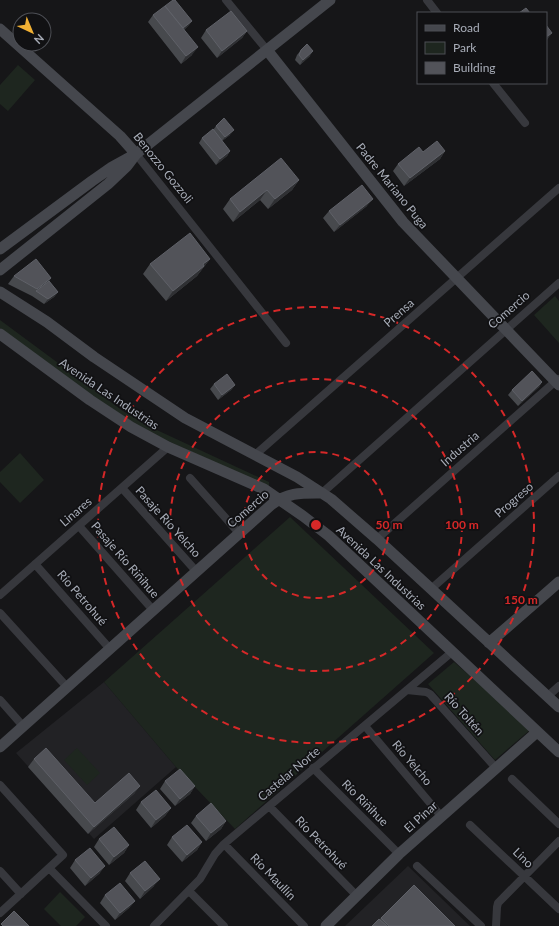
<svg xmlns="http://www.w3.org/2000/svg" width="559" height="926" viewBox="0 0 559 926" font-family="Lato,sans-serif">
<rect width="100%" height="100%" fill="#161618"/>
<path fill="#222225" d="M 104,682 L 176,767 L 94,839 L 16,753 Z
M 408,866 L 470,926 L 345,926 Z"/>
<path fill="#1e261f" d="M 18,65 L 35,80 L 8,111 L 0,104 L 0,85 Z
M 555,296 L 559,301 L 559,343 L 534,315 Z
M 0,320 L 123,411 L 146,425 L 269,482 L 269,487 L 148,432 L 100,401 L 0,328 Z
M 20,453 L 44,480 L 20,503 L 0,482 L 0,472 Z
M 290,517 L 434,653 L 235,829 L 176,767 L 104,682 Z
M 454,662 L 531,729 L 495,760 L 428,684 Z
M 77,748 L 100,773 L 87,785 L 64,760 Z
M 60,892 L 85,917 L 76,926 L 61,926 L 44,909 Z"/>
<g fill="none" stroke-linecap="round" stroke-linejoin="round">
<path stroke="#37383d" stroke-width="8" d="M 226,0 L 267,50
M 427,0 L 437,13
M 493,83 L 525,123
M 136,154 L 286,343
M 255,455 L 559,188
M 190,478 L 239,533
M 122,488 L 196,571
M 322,493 L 559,283
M 79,526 L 153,610
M 377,539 L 558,379
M 35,564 L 110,649
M 431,589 L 559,476
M 0,595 L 168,447
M 0,613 L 67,687
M 407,690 L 426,692 L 430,694 L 496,768
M 548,696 L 559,686
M 0,700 L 23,726
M 365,726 L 441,816
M 313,768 L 399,854
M 512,779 L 559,824
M 0,785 L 63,855 L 0,913
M 269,806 L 357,896
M 470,825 L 559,909
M 224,844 L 304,926
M 417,866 L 481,926
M 49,868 L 106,926
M 0,871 L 21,894
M 189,891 L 224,926
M 154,926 L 200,879 L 215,854 L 224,844 L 452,652
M 496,926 L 497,907 L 498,903 L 559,841"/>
<path stroke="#45474d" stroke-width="11" d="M 0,29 L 120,136 L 136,154
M 267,50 L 403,222 L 559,385
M 0,249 L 92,181 L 112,167 L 132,156
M 0,270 L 108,184 L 127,166 L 136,154 L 330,0
M 0,292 L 47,322 L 94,357 L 185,418 L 297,477 L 331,499 L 377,539 L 559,707
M 0,334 L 90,400 L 131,427 L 168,447 L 264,489 L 303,516 L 329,536 L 559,752
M 489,643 L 559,582
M 0,747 L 271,505 C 288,492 302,493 322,493
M 326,926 L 399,854 L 537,732"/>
</g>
<path fill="#47494d" d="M 153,15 L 192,21 L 188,26 L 184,30 L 192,55 L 181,64 L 148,22 Z
M 206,30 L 247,31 L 242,38 L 217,58 L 201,38 Z
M 301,50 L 310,56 L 300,65 L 295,60 L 297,55 Z
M 216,126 L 230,135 L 222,141 L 230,151 L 227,156 L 216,165 L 199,143 L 202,138 L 213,130 Z
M 445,151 L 440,159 L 404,186 L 393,171 L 398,164 L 423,152 Z
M 299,180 L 292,190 L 268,209 L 260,200 L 233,222 L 223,209 L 230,199 Z
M 367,206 L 334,232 L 323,218 L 329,211 Z
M 210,259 L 197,276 L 166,301 L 143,274 L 150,264 Z
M 14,276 L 51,278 L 49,281 L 58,292 L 54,297 L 44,304 L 32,296 L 8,284 Z
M 542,382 L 539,387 L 518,406 L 508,395 L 512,390 Z
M 214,384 L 235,385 L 231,390 L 218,400 L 210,389 Z
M 34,759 L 95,803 L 135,793 L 88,834 L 28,767 Z
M 165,781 L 195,786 L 190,794 L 175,806 L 160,789 Z
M 141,802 L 171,808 L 165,816 L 151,828 L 136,810 Z
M 196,816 L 226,821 L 221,829 L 206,841 L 191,823 Z
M 172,837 L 202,842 L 197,850 L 182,862 L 167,845 Z
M 99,839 L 129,845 L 124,853 L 109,865 L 94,847 Z
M 75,860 L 100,873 L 85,886 L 70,868 Z
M 130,873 L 154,886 L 140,899 L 125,881 Z
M 105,895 L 135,901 L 129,908 L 115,920 L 100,903 Z
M 381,918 L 455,926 L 372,926 Z"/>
<path fill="#2f3033" d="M 192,21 L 188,26 L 177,35 L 181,30 Z
M 247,31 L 242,38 L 217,58 L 222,51 Z
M 552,33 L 547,40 L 546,41 L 546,37 Z
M 198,47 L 192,55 L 181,64 L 186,56 Z
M 313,51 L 310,56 L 300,65 L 303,60 Z
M 234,130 L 230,135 L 221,142 L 225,137 Z
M 230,151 L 227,156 L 216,165 L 220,159 Z
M 445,151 L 440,159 L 404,186 L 410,178 Z
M 299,180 L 292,190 L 268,209 L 275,199 Z
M 267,190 L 260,200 L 233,222 L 240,212 Z
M 373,199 L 367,206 L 334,232 L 340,225 Z
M 210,259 L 197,276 L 166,301 L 173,291 L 203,264 Z
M 51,278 L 46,286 L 36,291 L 37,289 Z
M 58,292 L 54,297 L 44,304 L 48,299 Z
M 542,382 L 539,387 L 518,406 L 522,401 Z
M 235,385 L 231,390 L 218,400 L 222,395 Z
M 140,786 L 135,793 L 88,834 L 94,827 Z
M 195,786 L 190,794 L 175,806 L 180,799 Z
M 171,808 L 165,816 L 151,828 L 156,820 Z
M 226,821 L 221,829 L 206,841 L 211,833 Z
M 202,842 L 197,850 L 182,862 L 187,855 Z
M 129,845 L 124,853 L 109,865 L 114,857 Z
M 105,866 L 100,873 L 85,886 L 91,878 Z
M 160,879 L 154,886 L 140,899 L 145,891 Z
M 135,901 L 129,908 L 115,920 L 120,913 Z"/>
<path fill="#525359" stroke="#5f6168" d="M 173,0 L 175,0 L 192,21 L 183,28 L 165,6 Z
M 165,6 L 198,47 L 186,56 L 153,15 Z
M 526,8 L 530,13 L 519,13 Z
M 231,11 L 247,31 L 222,51 L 206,30 Z
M 546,25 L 552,33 L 546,37 Z
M 307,44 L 313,51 L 303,60 L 299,55 L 301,50 Z
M 224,118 L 234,130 L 225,137 L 216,126 Z
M 213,129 L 230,151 L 220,159 L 202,138 Z
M 437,141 L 445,151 L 410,178 L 398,164 L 419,147 L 423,152 Z
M 281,158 L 299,180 L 275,199 L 267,190 L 240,212 L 230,199 Z
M 362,185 L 373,199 L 340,225 L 329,211 Z
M 190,233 L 210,259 L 203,264 L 204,266 L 173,291 L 150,264 Z
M 36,259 L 51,278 L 37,289 L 14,276 Z
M 49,281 L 58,292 L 48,299 L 36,291 Z
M 532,371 L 542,382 L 522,401 L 512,390 Z
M 227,374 L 235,385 L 222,395 L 214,384 Z
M 46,748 L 95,803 L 129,773 L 140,786 L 94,827 L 34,759 Z
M 180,769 L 195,786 L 180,799 L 165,781 Z
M 156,790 L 171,808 L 156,820 L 141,802 Z
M 211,803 L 226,821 L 211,833 L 196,816 Z
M 187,825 L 202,842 L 187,855 L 172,837 Z
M 114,827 L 129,845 L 114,857 L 99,839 Z
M 90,848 L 105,866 L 91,878 L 75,860 Z
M 145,861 L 160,879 L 145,891 L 130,873 Z
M 120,883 L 135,901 L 120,913 L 105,895 Z
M 414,885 L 455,926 L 389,926 L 381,918 Z
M 14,911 L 29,926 L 3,926 L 1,924 Z
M 379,919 L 387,926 L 372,926 Z"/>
<g fill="none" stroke="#d62828" stroke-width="2" stroke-dasharray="7 5">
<circle cx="316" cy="525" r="73"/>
<circle cx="316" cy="525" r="146"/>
<circle cx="316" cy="525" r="218"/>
</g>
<g text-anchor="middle" stroke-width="3.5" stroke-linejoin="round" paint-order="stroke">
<g font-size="12" fill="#a8adb8" stroke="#111113">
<text transform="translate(163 168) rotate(51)" y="4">Benozzo Gozzoli</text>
<text transform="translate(392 186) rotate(51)" y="4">Padre Mariano Puga</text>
<text transform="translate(509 310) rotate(-41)" y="4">Comercio</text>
<text transform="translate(399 313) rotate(-41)" y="4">Prensa</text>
<text transform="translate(109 394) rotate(34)" y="4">Avenida Las Industrias</text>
<text transform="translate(460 449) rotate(-41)" y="4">Industria</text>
<text transform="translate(514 500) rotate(-41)" y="4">Progreso</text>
<text transform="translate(248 509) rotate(-41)" y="4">Comercio</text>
<text transform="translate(76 512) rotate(-41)" y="4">Linares</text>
<text transform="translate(168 522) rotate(48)" y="4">Pasaje Río Yelcho</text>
<text transform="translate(125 560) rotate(49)" y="4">Pasaje Río Riñihue</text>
<text transform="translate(381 568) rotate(43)" y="4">Avenida Las Industrias</text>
<text transform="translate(82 598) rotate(49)" y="4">Río Petrohué</text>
<text transform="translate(464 714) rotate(48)" y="4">Río Toltén</text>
<text transform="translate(412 763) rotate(50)" y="4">Río Yelcho</text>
<text transform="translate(289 774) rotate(-40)" y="4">Castelar Norte</text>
<text transform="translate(365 803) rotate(45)" y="4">Río Riñihue</text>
<text transform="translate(421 817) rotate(-42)" y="4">El Pinar</text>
<text transform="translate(321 843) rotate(46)" y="4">Río Petrohué</text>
<text transform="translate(523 858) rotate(44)" y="4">Lino</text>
<text transform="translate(273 877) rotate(46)" y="4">Río Maullín</text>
</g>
</g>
<circle cx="316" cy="525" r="6" fill="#d62828" stroke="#111113" stroke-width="2"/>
<g font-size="12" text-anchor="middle" font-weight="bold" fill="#d62828" stroke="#111113" stroke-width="3.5" stroke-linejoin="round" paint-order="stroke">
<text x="389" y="529">50 m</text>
<text x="462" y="529">100 m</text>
<text x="521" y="604">150 m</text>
</g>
<rect x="417" y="12" width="130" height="72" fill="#111113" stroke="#4d4f55"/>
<rect x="425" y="25" width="20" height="6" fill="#45474d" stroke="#4d4f55"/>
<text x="453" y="32" font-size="12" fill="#a8adb8">Road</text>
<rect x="425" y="42" width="20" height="12" fill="#1e261f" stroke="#4d4f55"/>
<text x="453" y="52" font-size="12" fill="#a8adb8">Park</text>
<rect x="425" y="62" width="20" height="12" fill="#525359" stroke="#4d4f55"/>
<text x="453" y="72" font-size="12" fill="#a8adb8">Building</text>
<g transform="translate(32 32) rotate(136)"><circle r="19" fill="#111113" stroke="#4d4f55"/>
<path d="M0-3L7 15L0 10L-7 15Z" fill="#f2b134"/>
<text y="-6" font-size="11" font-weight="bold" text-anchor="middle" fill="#a8adb8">N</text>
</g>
</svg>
